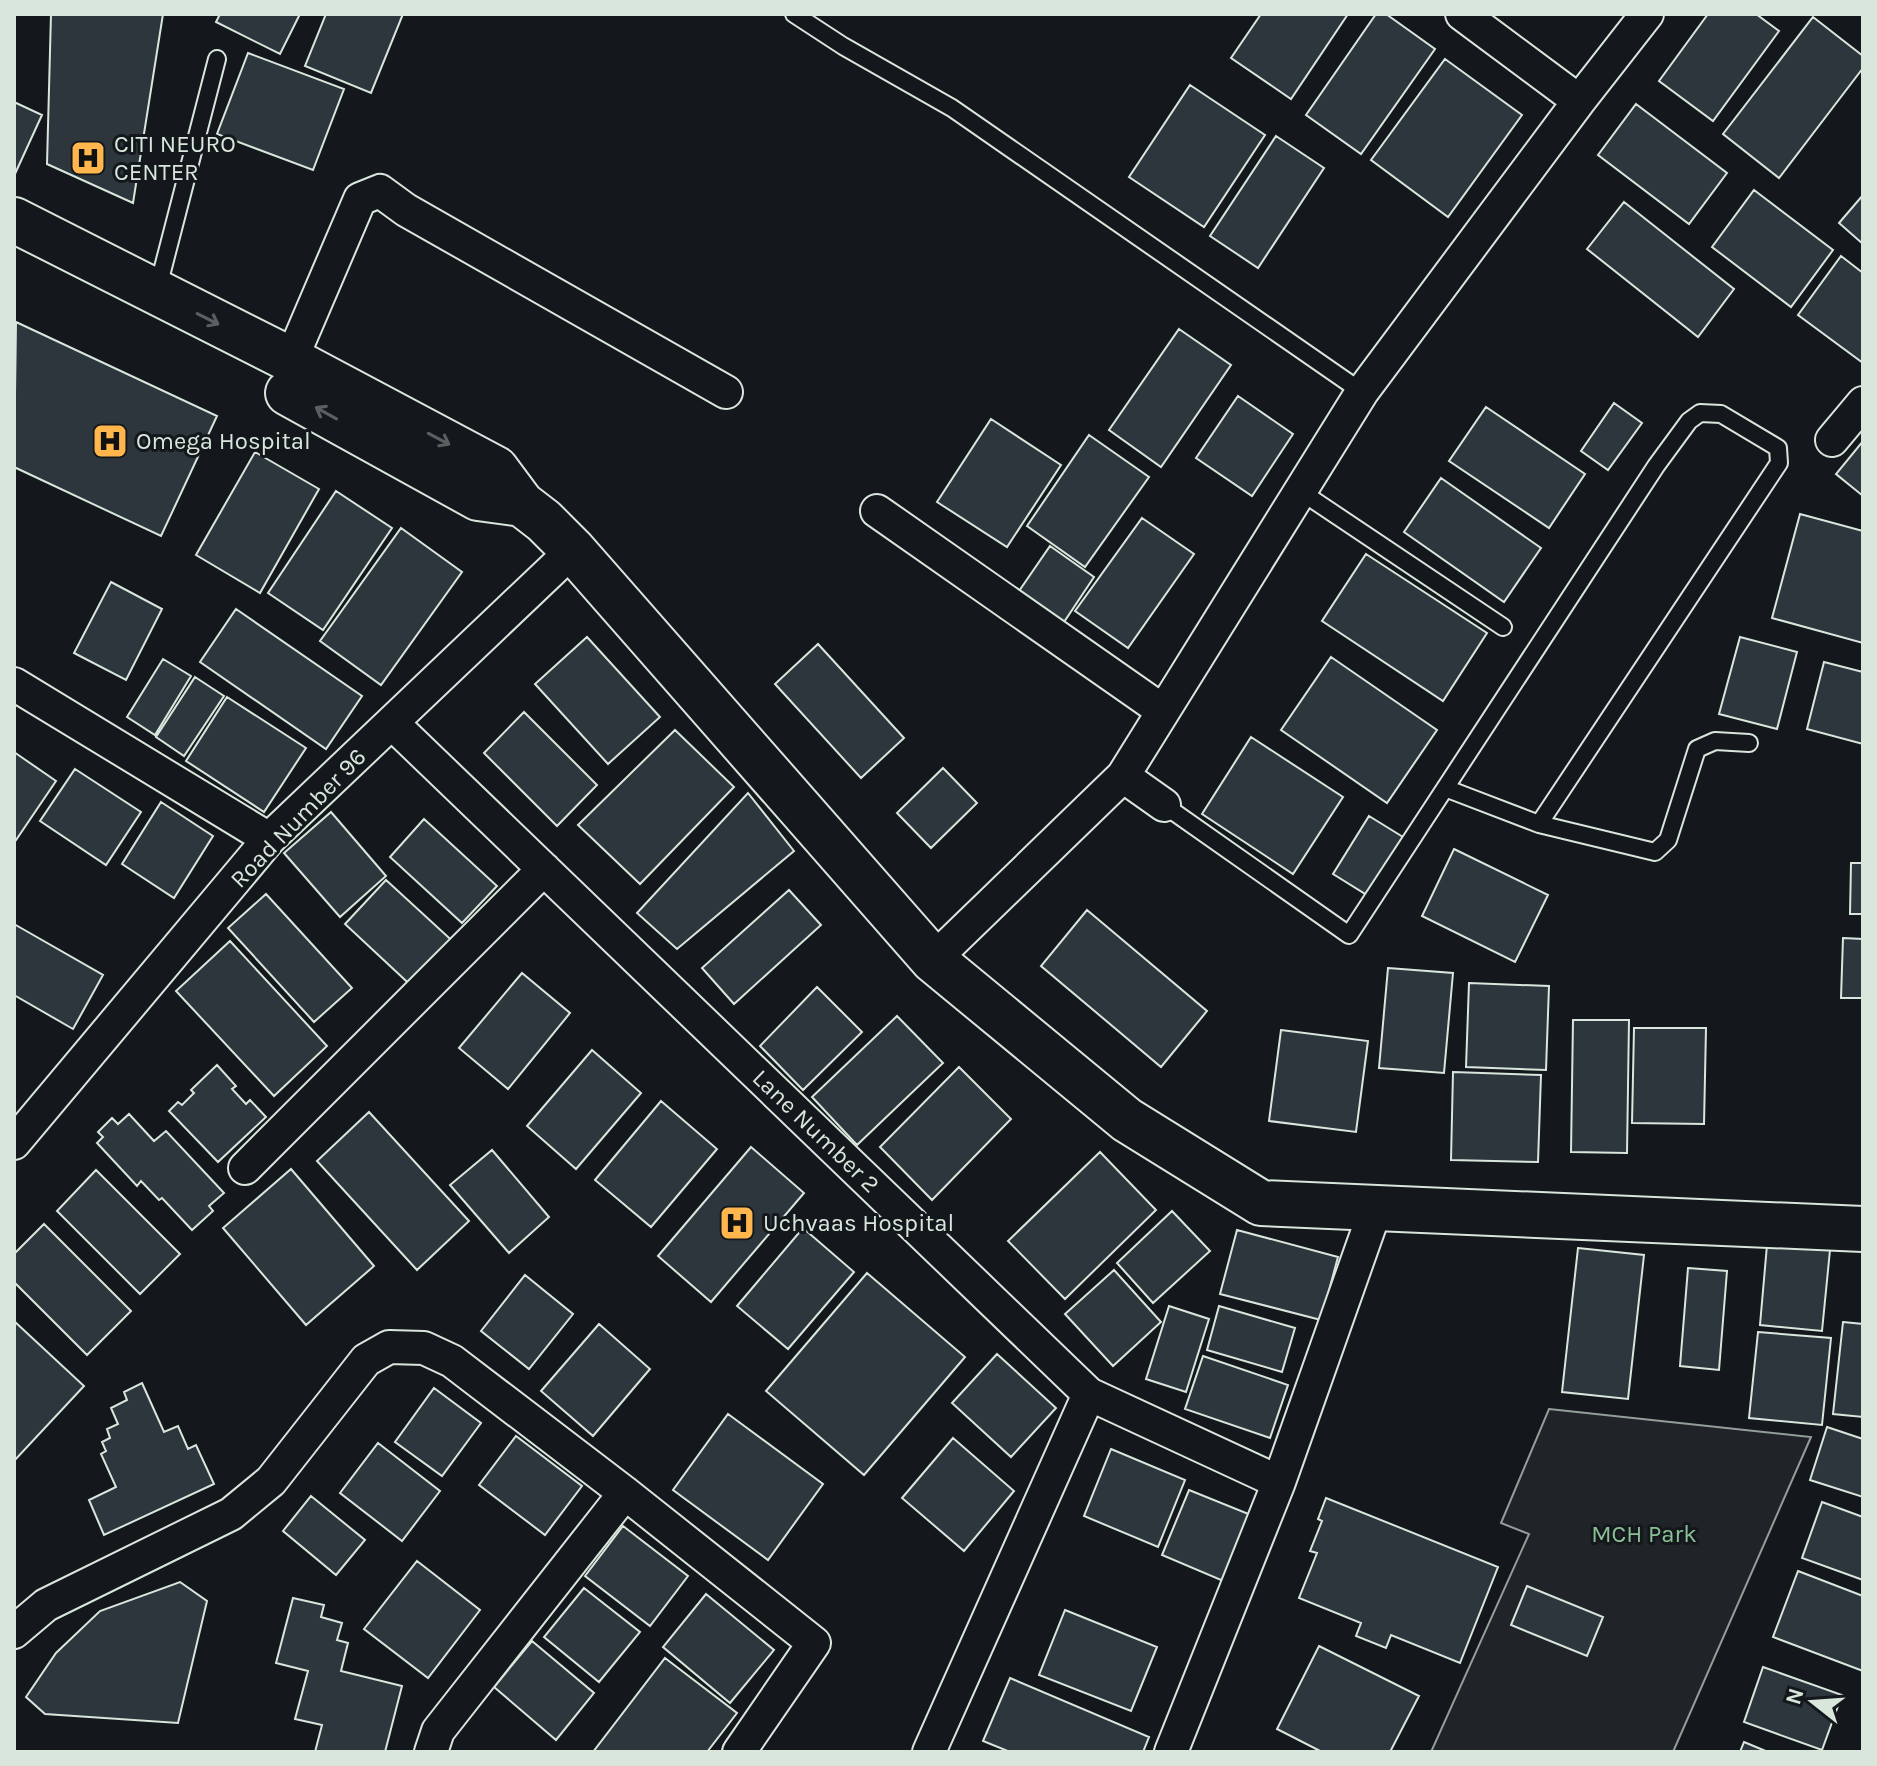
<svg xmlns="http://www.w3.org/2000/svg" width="1877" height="1766" viewBox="0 0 1877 1766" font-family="Karla,sans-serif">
<rect width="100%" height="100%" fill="#14181c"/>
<path fill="#202428" stroke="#939e99" stroke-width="2" d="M 1549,1409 L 1811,1437 L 1673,1752 L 1431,1752 L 1529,1534 L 1501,1523 Z"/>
<path fill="#2c363c" stroke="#d8e6dc" stroke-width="2" d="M 51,14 L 163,14 L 133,203 L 47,164 Z
M 220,14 L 300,14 L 280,54 L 216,22 Z
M 326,14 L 403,14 L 371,93 L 305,66 Z
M 1261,14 L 1348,14 L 1291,99 L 1231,58 Z
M 1376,14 L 1386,14 L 1435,49 L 1361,154 L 1306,115 Z
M 1708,14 L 1756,14 L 1779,31 L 1713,121 L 1659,81 Z
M 1813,17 L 1863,56 L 1863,68 L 1779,178 L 1723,134 Z
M 248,53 L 344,89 L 313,170 L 217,134 Z
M 1445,59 L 1522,115 L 1448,217 L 1371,160 Z
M 1190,85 L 1265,135 L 1204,227 L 1129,177 Z
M 14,102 L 42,115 L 14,176 Z
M 1636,104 L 1727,173 L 1689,224 L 1598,155 Z
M 1276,136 L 1324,168 L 1258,268 L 1210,236 Z
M 1754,190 L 1833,250 L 1791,307 L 1712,247 Z
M 1863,195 L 1863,244 L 1839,223 Z
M 1624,202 L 1734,289 L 1698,337 L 1587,249 Z
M 1841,256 L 1863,273 L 1863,363 L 1798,315 Z
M 16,322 L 217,416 L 161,536 L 14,467 Z
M 1179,329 L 1231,365 L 1161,467 L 1109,430 Z
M 1238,396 L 1293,434 L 1252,496 L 1196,458 Z
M 1614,403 L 1642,423 L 1608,470 L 1581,451 Z
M 1486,407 L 1585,474 L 1549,528 L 1449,461 Z
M 991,419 L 1061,465 L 1007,547 L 937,502 Z
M 1089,435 L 1149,477 L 1085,567 L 1027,526 Z
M 1863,441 L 1863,496 L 1836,474 Z
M 255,452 L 319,489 L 260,593 L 196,555 Z
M 1441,478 L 1541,548 L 1504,602 L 1404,532 Z
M 336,491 L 392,528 L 323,630 L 268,593 Z
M 1800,514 L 1863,531 L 1863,643 L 1772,618 Z
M 1142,518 L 1194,554 L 1128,648 L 1075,611 Z
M 401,528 L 462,572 L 381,685 L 320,641 Z
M 1050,546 L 1094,577 L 1062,625 L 1017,594 Z
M 1366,554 L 1487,633 L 1443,701 L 1322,621 Z
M 111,582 L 162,609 L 126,680 L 74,653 Z
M 236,609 L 362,696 L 326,749 L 200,662 Z
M 587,637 L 660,717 L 608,764 L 535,684 Z
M 1740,637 L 1797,652 L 1777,729 L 1719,714 Z
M 818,644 L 904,738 L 861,778 L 775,684 Z
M 1331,657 L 1437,730 L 1387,803 L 1281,730 Z
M 163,659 L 191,676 L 155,735 L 127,717 Z
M 1824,662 L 1863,672 L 1863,744 L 1807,729 Z
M 195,677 L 224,696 L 184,756 L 156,737 Z
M 227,697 L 306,748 L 264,812 L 186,761 Z
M 524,712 L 597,785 L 557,826 L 484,753 Z
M 675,730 L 734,787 L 640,884 L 578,825 Z
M 1251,737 L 1343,797 L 1293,874 L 1202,814 Z
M 14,752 L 56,781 L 14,843 Z
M 943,768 L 977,803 L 931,848 L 897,813 Z
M 75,769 L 141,812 L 106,865 L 40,821 Z
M 748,793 L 794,851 L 677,949 L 637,913 Z
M 161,802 L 213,836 L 174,898 L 122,864 Z
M 331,812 L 386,876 L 340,917 L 284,853 Z
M 1369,816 L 1403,837 L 1367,895 L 1333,874 Z
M 424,819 L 497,886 L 462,923 L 390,857 Z
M 1454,849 L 1548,895 L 1515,962 L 1422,916 Z
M 1851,863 L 1863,863 L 1863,914 L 1850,914 Z
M 386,880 L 459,947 L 418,992 L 345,924 Z
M 789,890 L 821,925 L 734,1004 L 702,968 Z
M 266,894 L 352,988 L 314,1022 L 228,928 Z
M 1087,910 L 1207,1011 L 1161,1067 L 1041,966 Z
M 14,924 L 103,975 L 73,1029 L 14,995 Z
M 1843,938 L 1863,939 L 1863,998 L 1841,998 Z
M 230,941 L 327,1046 L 274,1096 L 176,991 Z
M 1388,968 L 1453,973 L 1444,1073 L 1379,1068 Z
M 522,973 L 570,1013 L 508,1089 L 459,1048 Z
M 1469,983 L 1549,986 L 1546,1070 L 1466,1067 Z
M 817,987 L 862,1032 L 803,1090 L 760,1046 Z
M 897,1016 L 943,1063 L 857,1145 L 812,1097 Z
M 1573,1020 L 1629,1020 L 1627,1153 L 1571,1152 Z
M 1634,1028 L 1706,1028 L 1704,1124 L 1632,1123 Z
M 1281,1030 L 1368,1041 L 1356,1132 L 1269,1121 Z
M 592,1050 L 641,1093 L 576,1169 L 527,1126 Z
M 217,1065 L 236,1086 L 232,1089 L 246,1104 L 250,1100 L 266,1117 L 218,1162 L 169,1111 L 178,1102 L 182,1105 L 194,1093 L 191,1090 Z
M 959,1067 L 1011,1119 L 932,1200 L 880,1147 Z
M 1453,1072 L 1541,1075 L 1538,1162 L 1451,1160 Z
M 661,1101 L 717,1149 L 651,1227 L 595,1180 Z
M 369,1112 L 469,1221 L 417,1270 L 317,1161 Z
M 129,1114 L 154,1141 L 166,1131 L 224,1193 L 209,1206 L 213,1211 L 192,1230 L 162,1198 L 159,1200 L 141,1181 L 137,1186 L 97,1143 L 103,1137 L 98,1132 L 112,1118 L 118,1124 Z
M 751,1147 L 804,1193 L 711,1302 L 658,1256 Z
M 492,1150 L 549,1217 L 509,1253 L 450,1185 Z
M 1100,1152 L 1156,1210 L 1065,1299 L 1008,1241 Z
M 291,1169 L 374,1266 L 306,1325 L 223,1228 Z
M 96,1170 L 180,1254 L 140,1294 L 57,1211 Z
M 1172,1211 L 1210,1251 L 1153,1303 L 1117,1263 Z
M 44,1224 L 131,1311 L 87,1355 L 14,1282 L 14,1254 Z
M 803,1228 L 854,1272 L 788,1349 L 737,1306 Z
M 1237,1230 L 1338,1257 L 1321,1320 L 1220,1294 Z
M 1767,1245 L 1830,1250 L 1822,1331 L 1760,1325 Z
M 1578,1248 L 1644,1255 L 1628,1399 L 1562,1392 Z
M 1688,1268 L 1727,1271 L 1719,1370 L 1680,1366 Z
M 1114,1270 L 1161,1322 L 1113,1366 L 1065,1314 Z
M 867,1273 L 965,1357 L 864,1475 L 766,1391 Z
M 525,1275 L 573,1314 L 529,1369 L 481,1331 Z
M 1169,1306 L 1209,1319 L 1186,1392 L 1146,1379 Z
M 1219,1306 L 1295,1328 L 1282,1372 L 1207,1350 Z
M 14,1321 L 84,1386 L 14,1461 Z
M 1843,1322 L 1863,1324 L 1863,1417 L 1833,1414 Z
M 599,1324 L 650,1369 L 593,1436 L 541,1391 Z
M 1758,1332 L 1831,1338 L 1822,1425 L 1749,1418 Z
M 997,1354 L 1056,1408 L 1011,1457 L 952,1403 Z
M 1203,1356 L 1288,1385 L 1270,1438 L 1185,1409 Z
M 142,1383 L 164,1432 L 178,1426 L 188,1449 L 196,1445 L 214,1484 L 104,1535 L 89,1500 L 116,1487 L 101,1454 L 106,1451 L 102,1442 L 110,1438 L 107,1429 L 118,1424 L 111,1408 L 127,1400 L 124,1392 Z
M 434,1388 L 481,1423 L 442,1476 L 395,1442 Z
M 728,1414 L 823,1484 L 768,1560 L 673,1490 Z
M 1827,1427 L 1863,1439 L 1863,1497 L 1810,1480 Z
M 516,1436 L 582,1486 L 545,1535 L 479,1485 Z
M 953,1438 L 1014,1491 L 964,1551 L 902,1498 Z
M 378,1443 L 440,1491 L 402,1541 L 340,1493 Z
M 1111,1449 L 1185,1480 L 1158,1547 L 1084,1516 Z
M 1189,1490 L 1256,1517 L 1228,1583 L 1162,1555 Z
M 311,1496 L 365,1540 L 336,1575 L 283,1531 Z
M 1326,1498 L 1498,1567 L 1460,1663 L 1391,1635 L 1386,1648 L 1356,1636 L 1361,1623 L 1299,1598 L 1317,1553 L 1310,1551 L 1322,1521 L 1318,1519 Z
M 1822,1502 L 1863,1517 L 1863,1580 L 1802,1558 Z
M 623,1526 L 688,1576 L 650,1626 L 585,1576 Z
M 417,1561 L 480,1610 L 428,1678 L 364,1629 Z
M 1798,1571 L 1863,1596 L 1863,1671 L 1773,1637 Z
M 180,1582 L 207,1601 L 178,1723 L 45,1714 L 26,1697 L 56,1653 L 100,1611 Z
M 1527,1586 L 1603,1617 L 1587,1656 L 1511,1625 Z
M 584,1588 L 640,1632 L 599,1682 L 544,1637 Z
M 706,1594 L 774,1650 L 730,1703 L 663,1647 Z
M 293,1598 L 324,1605 L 321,1617 L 342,1623 L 337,1640 L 348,1643 L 341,1671 L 402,1686 L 385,1752 L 315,1752 L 322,1725 L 295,1719 L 308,1671 L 276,1663 Z
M 1065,1610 L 1157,1647 L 1131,1711 L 1039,1675 Z
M 532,1641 L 594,1693 L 556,1740 L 494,1687 Z
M 1319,1646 L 1419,1696 L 1390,1752 L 1322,1752 L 1277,1729 Z
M 665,1658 L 737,1713 L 707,1752 L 593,1752 Z
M 1763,1667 L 1842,1695 L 1822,1750 L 1744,1722 Z
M 1010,1678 L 1149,1737 L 1143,1752 L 1010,1752 L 983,1741 Z
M 1744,1742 L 1768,1752 L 1740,1752 Z"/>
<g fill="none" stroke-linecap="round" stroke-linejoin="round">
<defs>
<path id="lane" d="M 794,14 L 843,46 L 952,108 L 1362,392
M 157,291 L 217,59
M 1300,491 L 1503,627
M 1445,788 L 1539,824 L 1655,852 L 1668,840 L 1697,749 L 1715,741 L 1749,743
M 1164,805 L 1349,935 L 1656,466 L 1689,421 L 1700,413 L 1721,414 L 1778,448 L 1779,463 L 1539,824"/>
<path id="street" d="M 1462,14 L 1579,101
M 291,360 L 360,199 L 380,191 L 406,210 L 726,392
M 1832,440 L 1863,403
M 877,511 L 1163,711
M 14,684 L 269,839
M 392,723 L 1089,1394 L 1279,1482
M 1123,776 L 1164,805
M 933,960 L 1123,776 L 1362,392 L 1579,101 L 1647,14
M 14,1143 L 269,839 L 573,550
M 245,1168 L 544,869
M 14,1632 L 46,1605 L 231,1514 L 271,1481 L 366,1360 L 389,1347 L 424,1348 L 452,1361 L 625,1493 L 814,1643 L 739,1752
M 431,1752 L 438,1731 L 625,1493
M 929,1752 L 1089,1394
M 1171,1752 L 1279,1482 L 1376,1208"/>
<path id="secondary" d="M 14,220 L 291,360 L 496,469 L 522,504 L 544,521 L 573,550 L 933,960 L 1127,1120 L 1261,1203 L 1863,1229
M 288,393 L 478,498 L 522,504"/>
</defs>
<use href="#lane" stroke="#d8e6dc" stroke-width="20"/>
<use href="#street" stroke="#d8e6dc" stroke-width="36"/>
<use href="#secondary" stroke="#d8e6dc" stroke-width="48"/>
<use href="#lane" stroke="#14181c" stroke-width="16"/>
<use href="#street" stroke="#14181c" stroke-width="32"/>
<use href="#secondary" stroke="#14181c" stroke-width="44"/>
</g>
<defs><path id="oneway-shaft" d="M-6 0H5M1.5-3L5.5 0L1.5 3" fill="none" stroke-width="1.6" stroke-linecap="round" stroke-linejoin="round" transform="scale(2)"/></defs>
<g stroke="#59605f">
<use href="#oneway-shaft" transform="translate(208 319) rotate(27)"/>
<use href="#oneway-shaft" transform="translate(326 413) rotate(-151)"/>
<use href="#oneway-shaft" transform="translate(439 439) rotate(28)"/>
</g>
<defs>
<symbol id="hospital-square" viewBox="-11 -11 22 22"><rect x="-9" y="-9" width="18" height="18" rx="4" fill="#ffb74d" stroke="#14181c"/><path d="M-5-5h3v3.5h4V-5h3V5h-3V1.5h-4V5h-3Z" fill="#111"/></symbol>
</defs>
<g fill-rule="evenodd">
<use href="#hospital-square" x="68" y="138" width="40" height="40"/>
<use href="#hospital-square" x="90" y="421" width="40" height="40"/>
<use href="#hospital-square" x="717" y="1203" width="40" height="40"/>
</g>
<g text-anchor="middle" stroke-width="6" stroke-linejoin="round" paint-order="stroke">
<g font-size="24" fill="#d8e6dc" stroke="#14181c" text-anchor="start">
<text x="114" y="152">CITI NEURO<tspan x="114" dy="28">CENTER</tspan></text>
<text x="136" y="449">Omega Hospital</text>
<text x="763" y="1231">Uchvaas Hospital</text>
</g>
<g font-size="24" fill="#d8e6dc" stroke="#14181c">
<text transform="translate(298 818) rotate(-46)" y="8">Road Number 96</text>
<text transform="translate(816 1131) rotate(44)" y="8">Lane Number 2</text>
</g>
<g font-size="24" fill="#8ac095" stroke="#14181c">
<text x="1644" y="1542">MCH Park</text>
</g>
</g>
<rect width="1877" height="1766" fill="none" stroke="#d8e6dc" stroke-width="32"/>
<g transform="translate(1813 1702) rotate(287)" stroke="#14181c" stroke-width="6" paint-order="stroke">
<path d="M0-6L14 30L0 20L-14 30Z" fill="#d8e6dc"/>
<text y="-12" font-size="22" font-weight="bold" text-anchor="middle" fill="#d8e6dc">N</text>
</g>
</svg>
